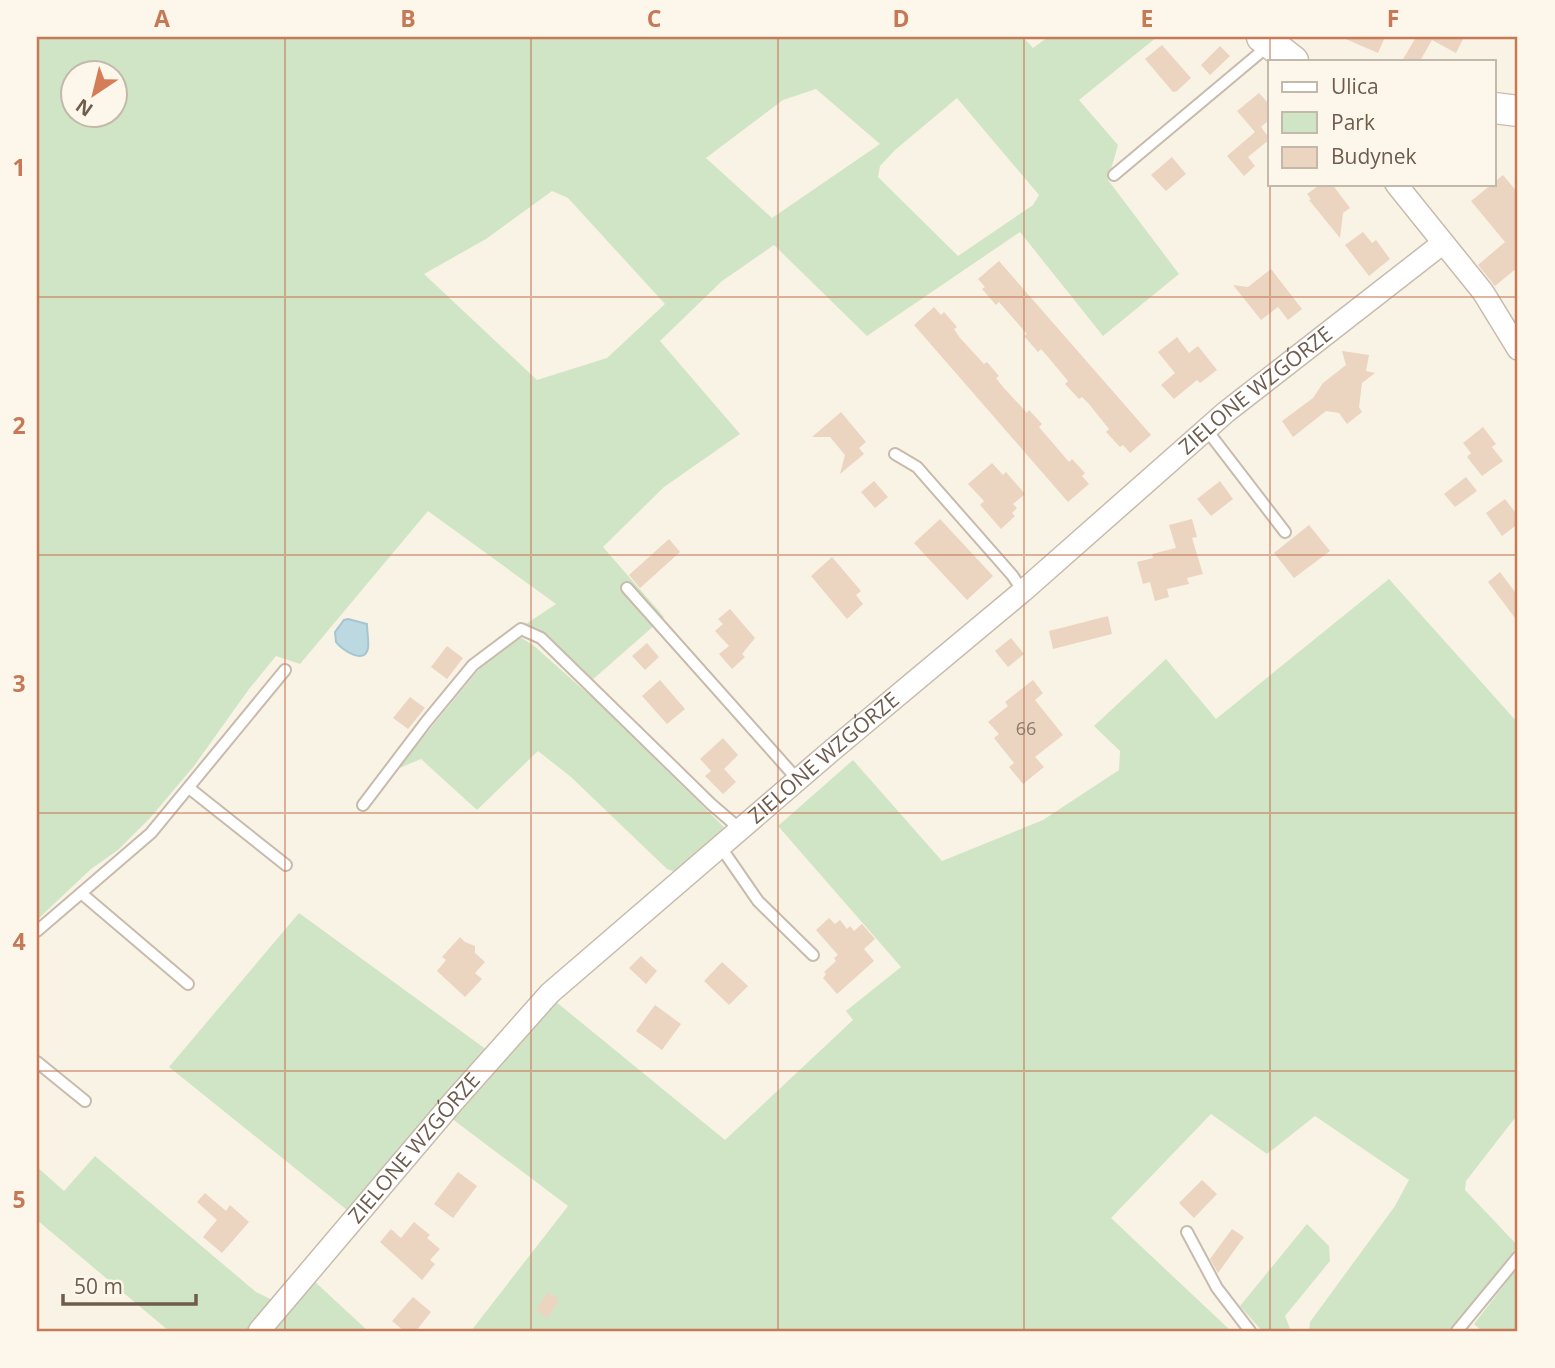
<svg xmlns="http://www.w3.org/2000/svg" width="1555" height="1368" viewBox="0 0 1555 1368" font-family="'Open Sans',sans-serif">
<rect width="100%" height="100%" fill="#f9f3e5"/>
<path fill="#d0e5c5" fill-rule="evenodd" d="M 37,37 L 1023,37 L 1033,48 L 1048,37 L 1157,37 L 1079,100 L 1118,145 L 1108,180 L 1179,274 L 1103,336 L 1020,232 L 867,336 L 774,245 L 722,281 L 660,341 L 740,434 L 664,487 L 603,547 L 664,617 L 591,681 L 542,632 L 526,624 L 556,604 L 428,511 L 300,664 L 276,656 L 249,689 L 194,766 L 151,817 L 118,850 L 91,869 L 37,920 ZM 74,74 L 116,74 L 116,116 L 74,116 ZM 816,89 L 880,144 L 772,218 L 706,158 L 783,100 ZM 957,98 L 1039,195 L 1033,205 L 958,256 L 878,177 L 880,166 L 895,150 ZM 552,191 L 568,198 L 665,304 L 607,358 L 537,380 L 424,274 L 486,239 Z
M 1389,579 L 1518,723 L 1518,1114 L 1466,1181 L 1465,1190 L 1518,1246 L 1449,1331 L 1309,1331 L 1310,1322 L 1395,1206 L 1409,1180 L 1315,1116 L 1267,1154 L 1211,1114 L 1111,1218 L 1231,1331 L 471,1331 L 568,1206 L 451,1118 L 555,1001 L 725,1140 L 853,1020 L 846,1011 L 901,967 L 778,826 L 853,760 L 942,861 L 1043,820 L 1119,770 L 1120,751 L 1094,726 L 1166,659 L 1216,719 Z
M 520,637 L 533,645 L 595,700 L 726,829 L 676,872 L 667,869 L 571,777 L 538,751 L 477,810 L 421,759 L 397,769 L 480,668 Z
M 299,913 L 487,1050 L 359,1201 L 347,1210 L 169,1067 Z
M 95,1156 L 256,1292 L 272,1300 L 248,1331 L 169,1331 L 37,1220 L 37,1167 L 64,1191 Z
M 1307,1224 L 1329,1246 L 1330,1261 L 1285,1316 L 1291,1331 L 1262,1331 L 1240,1306 Z
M 1518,1267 L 1518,1331 L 1482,1331 L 1474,1324 Z
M 313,1280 L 368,1331 L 271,1331 Z"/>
<path fill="#bcd8e0" stroke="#a4c6d0" stroke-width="2" d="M 348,619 L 367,624 C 367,632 369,641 368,648 C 365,666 341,649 336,642 L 335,632 L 344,620 Z"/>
<path fill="#ebd4c0" d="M 1341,37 L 1385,37 L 1378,53 Z
M 1416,37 L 1464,37 L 1456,53 L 1432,40 L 1420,61 L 1402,61 Z
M 1162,45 L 1191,78 L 1177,91 L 1173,92 L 1145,59 Z
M 1220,46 L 1230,56 L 1210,75 L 1201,65 Z
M 1259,93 L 1270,105 L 1270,119 L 1261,127 L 1270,139 L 1248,157 L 1255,166 L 1244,176 L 1227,156 L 1255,132 L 1237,111 Z
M 1172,157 L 1186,174 L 1166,191 L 1151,175 Z
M 1503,175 L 1518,193 L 1518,267 L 1495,286 L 1478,265 L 1505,242 L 1471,201 Z
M 1321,184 L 1332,184 L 1350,208 L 1343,213 L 1340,238 L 1309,200 L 1311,199 L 1307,194 Z
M 1363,232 L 1372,243 L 1376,240 L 1390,259 L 1369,276 L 1345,245 Z
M 999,261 L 1151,435 L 1130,453 L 1123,445 L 1120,447 L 1106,432 L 1109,429 L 1089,404 L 1082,397 L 1079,399 L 1065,384 L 1068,381 L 1048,357 L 1041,349 L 1038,352 L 1024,336 L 1027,334 L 999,302 L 996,305 L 982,289 L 985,287 L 978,279 Z
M 1271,269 L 1302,309 L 1288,320 L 1278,307 L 1261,320 L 1233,285 L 1248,287 Z
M 934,307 L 941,315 L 944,312 L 957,327 L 954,329 L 960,338 L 984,364 L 987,362 L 999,376 L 996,378 L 1003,387 L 1027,413 L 1029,410 L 1042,424 L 1039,427 L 1069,462 L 1072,459 L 1085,473 L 1082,476 L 1089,484 L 1068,502 L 914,325 Z
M 1177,337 L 1189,353 L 1198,346 L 1217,370 L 1200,383 L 1197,380 L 1174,399 L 1161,385 L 1175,373 L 1158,352 Z
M 1342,351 L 1369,355 L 1366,371 L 1375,373 L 1362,383 L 1359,407 L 1362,412 L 1347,424 L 1339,413 L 1326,411 L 1293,437 L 1282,421 L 1313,398 L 1323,383 L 1346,365 Z
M 841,412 L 866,442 L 859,448 L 864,454 L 840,474 L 845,455 L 830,437 L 812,437 Z
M 1483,427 L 1496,444 L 1492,447 L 1503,461 L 1482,476 L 1467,457 L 1471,453 L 1463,443 Z
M 992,463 L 1003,475 L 1006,472 L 1025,494 L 1013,504 L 1017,508 L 1012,513 L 1015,516 L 1001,529 L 980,505 L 984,501 L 968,484 Z
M 1466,477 L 1477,491 L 1455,507 L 1444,494 Z
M 874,481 L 888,497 L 875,508 L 861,492 Z
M 1220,481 L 1233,499 L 1211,516 L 1197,499 Z
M 1505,499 L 1518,516 L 1518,524 L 1502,536 L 1486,513 Z
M 940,519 L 993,576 L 967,600 L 914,543 Z
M 1192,519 L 1197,537 L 1192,538 L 1203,574 L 1187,578 L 1189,584 L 1167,589 L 1169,597 L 1155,601 L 1150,582 L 1143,584 L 1137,562 L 1153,558 L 1152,554 L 1176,548 L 1169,525 Z
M 1309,525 L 1330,551 L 1294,578 L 1274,553 Z
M 669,539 L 680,552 L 640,588 L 629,575 Z
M 832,557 L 861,591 L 856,595 L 863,604 L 847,619 L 811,576 Z
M 1500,572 L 1518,596 L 1518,622 L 1488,582 Z
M 730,609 L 755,638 L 742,654 L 745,657 L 732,669 L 719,654 L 729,646 L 715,631 L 723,624 L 718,619 Z
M 1108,616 L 1112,634 L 1053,649 L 1049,631 Z
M 1011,638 L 1024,654 L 1008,667 L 995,651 Z
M 647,643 L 659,657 L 645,670 L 632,656 Z
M 447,646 L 463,658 L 447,679 L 431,667 Z
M 660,680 L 685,709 L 667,724 L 642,696 Z
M 1033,680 L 1043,693 L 1035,700 L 1063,735 L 1035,757 L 1044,767 L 1023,784 L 1009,767 L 1014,763 L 994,738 L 999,734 L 988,722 L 1008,706 L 1005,702 Z
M 410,697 L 425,708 L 408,729 L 393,718 Z
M 723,738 L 738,755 L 724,769 L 736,782 L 723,794 L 705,776 L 711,771 L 700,759 Z
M 829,918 L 835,924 L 840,920 L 847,929 L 850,926 L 854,931 L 862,924 L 875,939 L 864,949 L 874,961 L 837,994 L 823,978 L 826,974 L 824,972 L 836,961 L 834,958 L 838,955 L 816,930 Z
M 460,937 L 465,942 L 475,946 L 475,953 L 485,962 L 475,973 L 482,979 L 465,997 L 437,971 L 446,960 L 442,957 Z
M 641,956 L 657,971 L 646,984 L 629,968 Z
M 722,962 L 748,986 L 729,1005 L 704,981 Z
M 655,1005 L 681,1024 L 662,1050 L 636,1031 Z
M 458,1172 L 477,1186 L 453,1218 L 434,1204 Z
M 1202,1180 L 1217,1194 L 1194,1218 L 1179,1203 Z
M 205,1193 L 226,1211 L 230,1205 L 249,1222 L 222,1253 L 203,1237 L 217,1220 L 197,1202 Z
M 414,1222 L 430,1235 L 427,1238 L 440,1249 L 430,1260 L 435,1264 L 422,1280 L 380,1242 L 391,1229 L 401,1238 Z
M 1232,1229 L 1244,1237 L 1218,1273 L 1210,1259 Z
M 548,1292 L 559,1300 L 548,1318 L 536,1310 Z
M 413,1297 L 431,1312 L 416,1331 L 404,1331 L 392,1321 Z"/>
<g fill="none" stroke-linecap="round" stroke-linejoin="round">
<defs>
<path id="lane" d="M 1114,175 L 1268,46
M 1206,429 L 1285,532
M 895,454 L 917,467 L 1012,575 L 1023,591
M 627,588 L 798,780
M 189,788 L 286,865
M 363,805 L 426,722 L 473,665 L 521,629 L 541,638 L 711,804 L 740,829
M 720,846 L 758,901 L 813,955
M 81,893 L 188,984
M 37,931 L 151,833 L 285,670
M 37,1062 L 85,1101
M 1187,1232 L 1217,1288 L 1250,1331
M 1457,1331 L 1518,1257"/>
<g id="street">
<path d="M 1396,184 L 1483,292 L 1518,349"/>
<path id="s1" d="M 259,1331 L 453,1102 L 550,993 L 830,752 L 1023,591 L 1226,412 L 1443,243"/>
</g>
<path id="secondary" d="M 1262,37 L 1293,61
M 1494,108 L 1518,111"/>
</defs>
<use href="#lane" stroke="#c8bbac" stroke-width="14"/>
<use href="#street" stroke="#c8bbac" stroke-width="24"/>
<use href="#secondary" stroke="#cbbcab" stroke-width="33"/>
<use href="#lane" stroke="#fff" stroke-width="10"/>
<use href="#street" stroke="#fff" stroke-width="21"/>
<use href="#secondary" stroke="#fff" stroke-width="30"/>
</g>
<path fill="none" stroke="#c57957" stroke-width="2" stroke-opacity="0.55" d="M 285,37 L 285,1331M 531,37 L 531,1331M 778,37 L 778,1331M 1024,37 L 1024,1331M 1270,37 L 1270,61M 1270,184 L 1270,1331M 37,297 L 1518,297M 37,555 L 1518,555M 37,813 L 1518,813M 37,1071 L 1518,1071"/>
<g text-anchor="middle" stroke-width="7" stroke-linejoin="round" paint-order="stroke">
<g font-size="18" fill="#8d7a6a">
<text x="1026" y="735">66</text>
</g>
<g font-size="21" fill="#6e5c4d" stroke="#fcf7ea">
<text dy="7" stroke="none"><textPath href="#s1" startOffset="1374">ZIELONE WZGÓRZE</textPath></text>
<text dy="7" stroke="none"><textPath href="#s1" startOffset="807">ZIELONE WZGÓRZE</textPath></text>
<text dy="7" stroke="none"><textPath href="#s1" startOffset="240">ZIELONE WZGÓRZE</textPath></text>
</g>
</g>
<rect width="1555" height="1368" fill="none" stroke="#fcf7ea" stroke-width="77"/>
<rect x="1268" y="60" width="228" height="126" fill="#fcf7ea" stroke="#c3b9ab" stroke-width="2"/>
<rect x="1282" y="82" width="35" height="10" fill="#ffffff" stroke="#c3b9ab" stroke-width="2"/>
<text x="1331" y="94" font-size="21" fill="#6e5c4d">Ulica</text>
<rect x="1282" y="112" width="35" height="21" fill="#d0e5c5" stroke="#c3b9ab" stroke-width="2"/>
<text x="1331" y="130" font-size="21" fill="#6e5c4d">Park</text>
<rect x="1282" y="147" width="35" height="21" fill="#ebd4c0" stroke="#c3b9ab" stroke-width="2"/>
<text x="1331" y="164" font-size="21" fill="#6e5c4d">Budynek</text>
<g transform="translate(94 94) rotate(215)"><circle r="33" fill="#fcf7ea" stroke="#c3b9ab" stroke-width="2"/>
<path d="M0-5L12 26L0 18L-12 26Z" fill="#d47e59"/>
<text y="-10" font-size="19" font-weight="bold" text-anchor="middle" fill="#6e5c4d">N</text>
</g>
<path d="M63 1294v10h133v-10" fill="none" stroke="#6e5c4d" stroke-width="3.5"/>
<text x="74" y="1294" font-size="21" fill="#6e5c4d" stroke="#fcf7ea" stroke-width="5" paint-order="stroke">50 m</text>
<rect x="38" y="38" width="1478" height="1292" fill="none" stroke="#c57957" stroke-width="2.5"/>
<g font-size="23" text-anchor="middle" font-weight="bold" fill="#c57957">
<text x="162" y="27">A</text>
<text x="408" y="27">B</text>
<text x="654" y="27">C</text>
<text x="901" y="27">D</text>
<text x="1147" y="27">E</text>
<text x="1393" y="27">F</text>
<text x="19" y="176">1</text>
<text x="19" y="434">2</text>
<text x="19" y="692">3</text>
<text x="19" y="950">4</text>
<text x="19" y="1208">5</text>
</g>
</svg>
